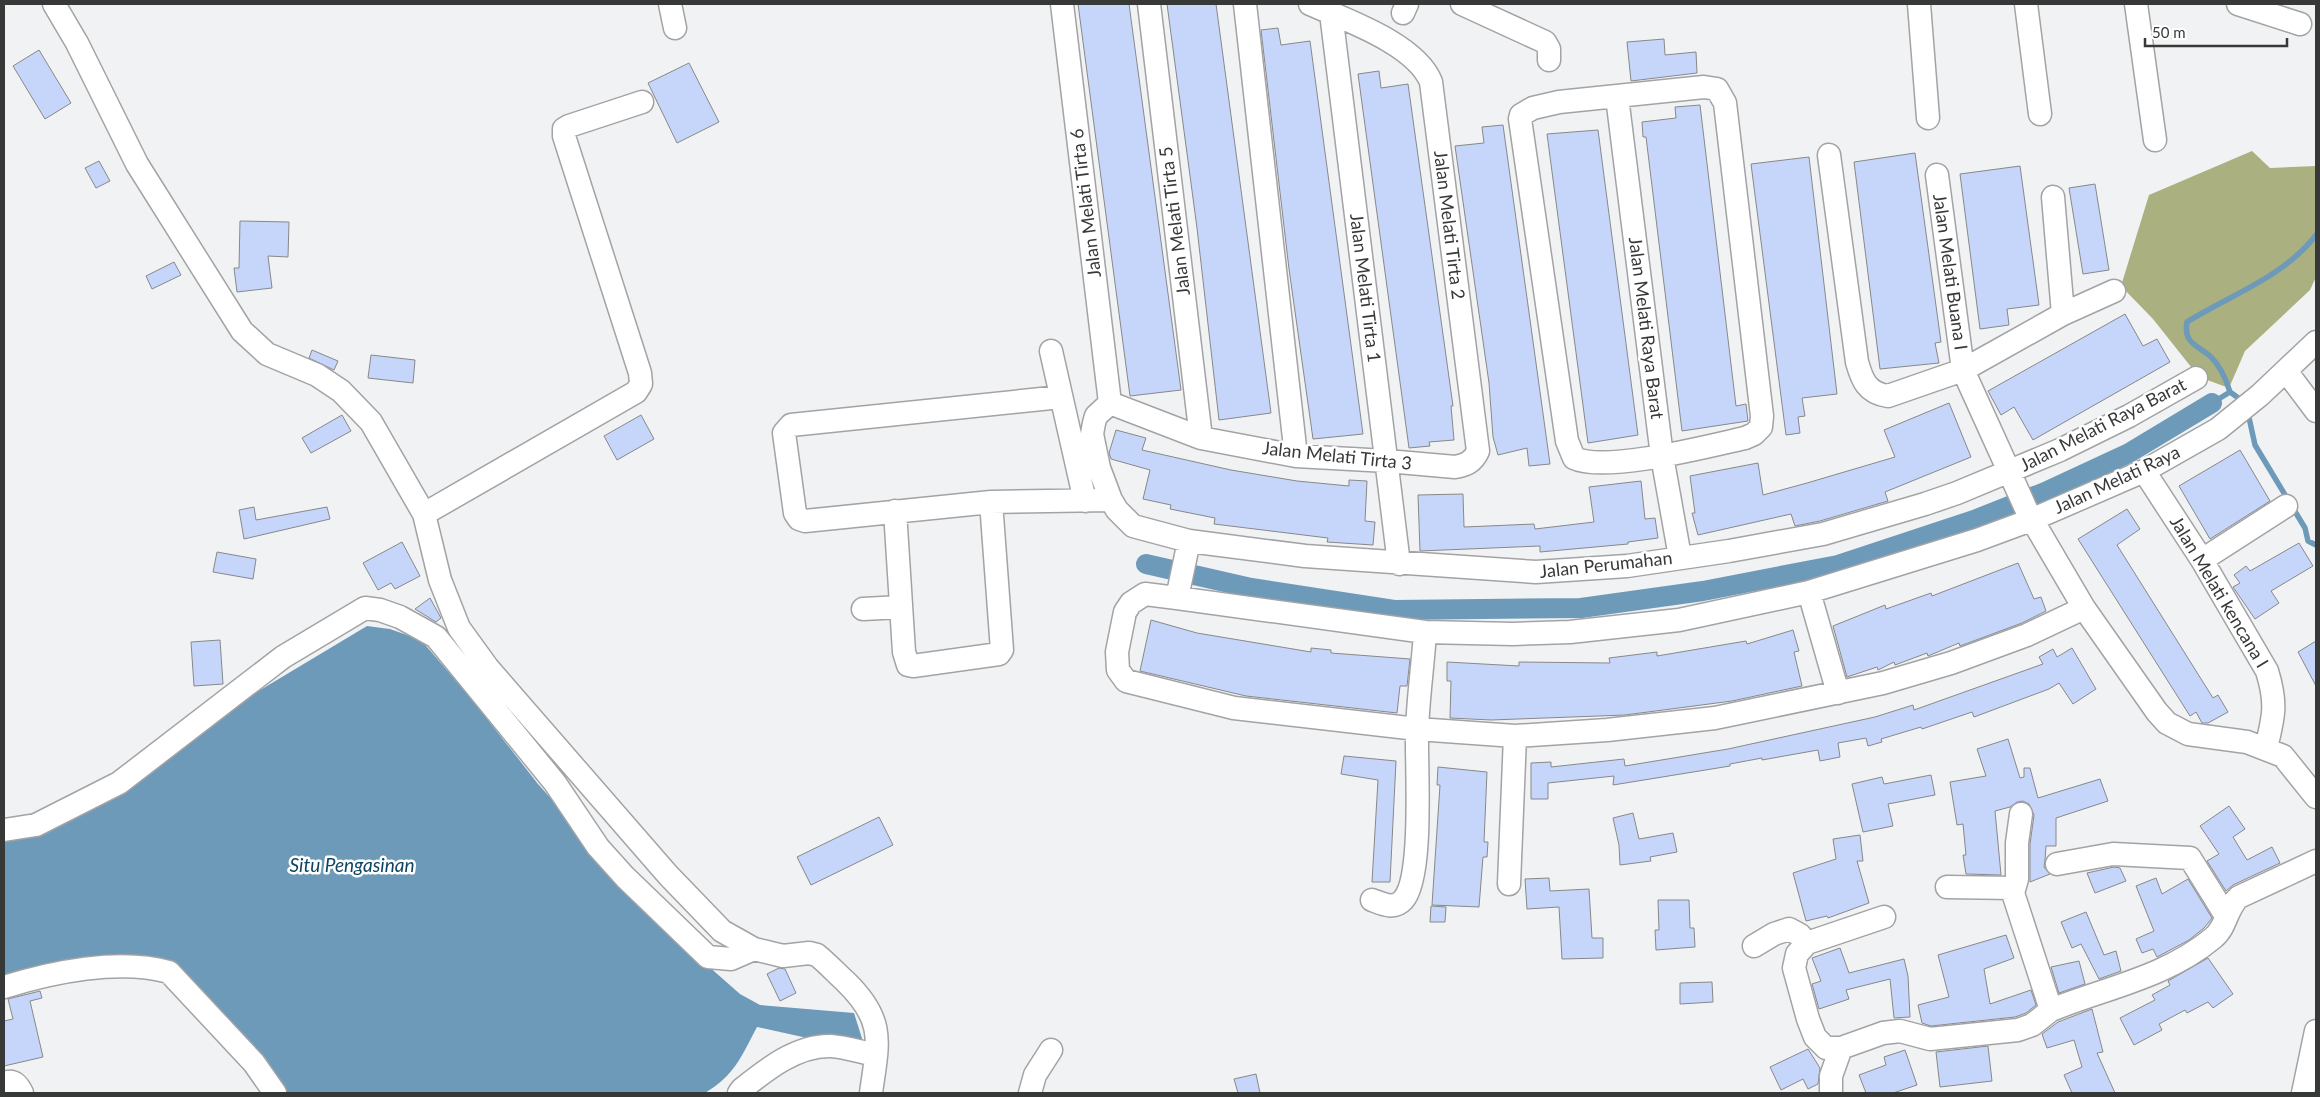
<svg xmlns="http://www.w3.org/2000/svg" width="2320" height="1097" viewBox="0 0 2320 1097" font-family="Lato,sans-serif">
<rect width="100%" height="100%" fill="#f1f2f3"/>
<path fill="#abb080" d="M 2252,151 L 2270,168 L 2316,166 L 2316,277 L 2310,290 L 2245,351 L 2229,388 L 2199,377 L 2153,319 L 2121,286 L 2149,195 Z"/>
<path fill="#6e9ab9" d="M 367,626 L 390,629 L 421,640 L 470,697 L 538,784 L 674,936 L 740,994 L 760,1005 L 854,1013 L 866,1051 L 757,1027 C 741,1057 735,1075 705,1093 L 287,1093 L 176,971 L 4,976 L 4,836 L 237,704 Z"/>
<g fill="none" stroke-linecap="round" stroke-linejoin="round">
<path stroke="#6e9ab9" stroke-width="5.5" d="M 2230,392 L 2244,402
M 2212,403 L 2230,392 C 2226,379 2221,367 2211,357 C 2198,345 2183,344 2187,322 C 2230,295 2284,277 2316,235
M 2248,413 L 2255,445 L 2305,528 L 2308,541 L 2316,545"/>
<path stroke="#6e9ab9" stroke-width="20" d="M 1146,564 L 1251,588 L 1394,610 L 1581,608 L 1703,591 L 1838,565 L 1974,520 L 2045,492 L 2129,453 L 2212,403"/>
</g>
<path fill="#c6d6fa" stroke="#888889" d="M 1078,4 L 1129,4 L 1181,390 L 1130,396 Z
M 1167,4 L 1216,4 L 1271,413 L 1219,420 L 1197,228 Z
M 1278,28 L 1281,45 L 1310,41 L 1363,434 L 1313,439 L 1289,269 L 1261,30 Z
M 1664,39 L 1665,55 L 1696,52 L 1697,73 L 1631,81 L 1627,42 Z
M 39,50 L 71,103 L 45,119 L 13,66 Z
M 689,63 L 719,122 L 677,143 L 648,83 Z
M 1379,71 L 1381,88 L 1408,84 L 1453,406 L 1451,406 L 1454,440 L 1429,442 L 1430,446 L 1409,448 L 1358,74 Z
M 1700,105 L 1736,406 L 1746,404 L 1748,421 L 1682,431 L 1646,137 L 1643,137 L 1642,122 L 1676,118 L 1675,107 Z
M 1503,125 L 1550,464 L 1529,466 L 1527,448 L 1498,455 L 1493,437 L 1489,383 L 1455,146 L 1484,143 L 1482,127 Z
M 1598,130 L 1638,435 L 1588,443 L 1547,134 Z
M 1915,153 L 1941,342 L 1935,343 L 1939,363 L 1880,369 L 1854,162 Z
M 1809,157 L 1837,394 L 1802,398 L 1805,416 L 1798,417 L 1800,433 L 1786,435 L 1751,164 Z
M 99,161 L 110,181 L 96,188 L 85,168 Z
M 2020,166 L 2039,305 L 2007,309 L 2009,325 L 1980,329 L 1960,174 Z
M 2095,184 L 2109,270 L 2083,274 L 2069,188 Z
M 240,221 L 289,222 L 288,257 L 268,256 L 272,288 L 237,292 L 234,268 L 239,268 Z
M 174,262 L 181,275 L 152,289 L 146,276 Z
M 2125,314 L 2143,346 L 2157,339 L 2170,362 L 2033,440 L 2014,407 L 2001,415 L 1988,391 Z
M 312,350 L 338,361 L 334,370 L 309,358 Z
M 371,355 L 415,360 L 413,383 L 368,378 Z
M 1949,403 L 1971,457 L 1885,492 L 1888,501 L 1820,521 L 1795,526 L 1791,514 L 1698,535 L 1692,513 L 1695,513 L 1690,476 L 1758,463 L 1763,495 L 1807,483 L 1895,457 L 1884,430 Z
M 342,415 L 351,431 L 311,453 L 302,438 Z
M 641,415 L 654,439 L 617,460 L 604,436 Z
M 1116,430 L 1146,438 L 1142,450 L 1231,470 L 1297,481 L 1349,486 L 1349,480 L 1367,481 L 1365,521 L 1375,522 L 1373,545 L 1327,542 L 1328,538 L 1214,524 L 1215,518 L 1170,509 L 1171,505 L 1143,499 L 1150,470 L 1111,459 L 1109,453 Z
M 2240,450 L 2270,501 L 2210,539 L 2179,486 Z
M 1641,481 L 1645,519 L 1655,518 L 1658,538 L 1628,542 L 1628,544 L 1540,552 L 1540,546 L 1420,551 L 1418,495 L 1463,494 L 1464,527 L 1534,524 L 1535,529 L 1594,522 L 1589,487 Z
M 254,507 L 256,520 L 327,507 L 330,519 L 244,539 L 239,510 Z
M 2127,509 L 2140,529 L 2117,545 L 2213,698 L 2218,695 L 2228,712 L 2208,723 L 2202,723 L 2196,712 L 2190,716 L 2078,539 Z
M 402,542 L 420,576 L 395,589 L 391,583 L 378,590 L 363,563 Z
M 2299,543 L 2313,566 L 2271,591 L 2279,603 L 2255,619 L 2233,587 L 2240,583 L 2234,575 L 2246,566 L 2250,571 Z
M 217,552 L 256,559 L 253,579 L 213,572 Z
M 2018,563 L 2034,599 L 2041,597 L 2046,611 L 2022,623 L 1960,646 L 1959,643 L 1928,656 L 1927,653 L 1895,665 L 1894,662 L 1878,670 L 1877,667 L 1847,677 L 1833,626 L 1885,605 L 1886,609 L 1931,593 L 1932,596 Z
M 430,598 L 441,618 L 436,622 L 415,609 Z
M 1151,620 L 1197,633 L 1311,652 L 1311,648 L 1331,650 L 1331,653 L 1410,659 L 1407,686 L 1400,686 L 1397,713 L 1246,696 L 1140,671 Z
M 1793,630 L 1799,651 L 1794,652 L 1802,686 L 1732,701 L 1625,715 L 1491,720 L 1450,718 L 1451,681 L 1447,681 L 1447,662 L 1519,666 L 1519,662 L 1610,663 L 1609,658 L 1657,652 L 1657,656 L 1746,641 L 1747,644 Z
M 220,640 L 223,684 L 194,686 L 191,642 Z
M 2316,641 L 2316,686 L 2298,652 Z
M 2072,648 L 2096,689 L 2073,704 L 2059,683 L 2049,689 L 1974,717 L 1972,712 L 1922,729 L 1921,727 L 1881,739 L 1882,742 L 1868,746 L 1866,738 L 1838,743 L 1840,757 L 1820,761 L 1818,750 L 1762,760 L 1762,758 L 1730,764 L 1730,766 L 1613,785 L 1614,776 L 1548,783 L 1548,799 L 1531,799 L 1531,763 L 1551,762 L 1551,767 L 1624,759 L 1625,766 L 1728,749 L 1875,717 L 1913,705 L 1914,710 L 2043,664 L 2039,657 L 2053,649 L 2057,657 Z
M 2008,739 L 2020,778 L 2024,777 L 2024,768 L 2030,768 L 2038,798 L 2100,779 L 2108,801 L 2056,818 L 2056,846 L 2046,846 L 2045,860 L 2044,867 L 2050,874 L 2030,882 L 2030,844 L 2034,815 L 2029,804 L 2023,801 L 2017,802 L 2010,807 L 1995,811 L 2001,875 L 1966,874 L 1963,855 L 1966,855 L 1963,824 L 1957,825 L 1950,782 L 1986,776 L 1977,749 Z
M 1344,756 L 1396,761 L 1390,882 L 1372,882 L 1378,780 L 1341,774 Z
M 1438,767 L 1487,772 L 1484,842 L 1488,842 L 1487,857 L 1483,857 L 1479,907 L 1432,905 L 1440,785 L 1437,785 Z
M 1931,775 L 1935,795 L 1888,804 L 1893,826 L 1863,832 L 1852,784 L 1882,777 L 1884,784 Z
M 2229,806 L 2245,829 L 2233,837 L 2247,860 L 2272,847 L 2280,863 L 2233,885 L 2226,891 L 2207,861 L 2219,854 L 2200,826 Z
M 1633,813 L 1639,839 L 1673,833 L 1677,852 L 1650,857 L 1651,861 L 1620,865 L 1619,845 L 1613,818 Z
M 879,817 L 893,845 L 811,885 L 797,857 Z
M 1860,835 L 1863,861 L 1857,861 L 1869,903 L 1828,918 L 1827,916 L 1806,921 L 1793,873 L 1836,859 L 1833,839 Z
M 2114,867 L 2120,868 L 2126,881 L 2095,893 L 2087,873 Z
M 1549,878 L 1550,891 L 1589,889 L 1592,938 L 1603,938 L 1603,958 L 1562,959 L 1559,907 L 1527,909 L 1525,879 Z
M 2156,878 L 2162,894 L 2188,879 L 2212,918 L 2204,928 L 2189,940 L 2157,957 L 2153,949 L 2142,953 L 2136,939 L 2154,931 L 2136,886 Z
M 1658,900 L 1689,900 L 1690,928 L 1694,928 L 1695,947 L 1656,950 L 1655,930 L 1659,930 Z
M 1431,906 L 1446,907 L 1445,922 L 1430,922 Z
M 2086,912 L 2104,955 L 2116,951 L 2121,971 L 2099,979 L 2081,944 L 2072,948 L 2061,922 Z
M 2006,935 L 2014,958 L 1984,969 L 1990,1004 L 2031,990 L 2036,1005 L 2026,1013 L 2015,1017 L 1931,1026 L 1922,1023 L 1918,1005 L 1949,997 L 1938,955 Z
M 1840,948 L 1849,973 L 1904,959 L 1908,976 L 1910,1017 L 1894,1018 L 1890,979 L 1846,990 L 1849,999 L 1819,1009 L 1812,984 L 1821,981 L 1812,958 Z
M 2208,958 L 2233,994 L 2213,1008 L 2208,1002 L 2187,1013 L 2185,1010 L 2159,1024 L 2162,1030 L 2134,1045 L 2120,1018 L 2155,1000 L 2152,995 L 2170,985 L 2168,981 Z
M 2079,961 L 2085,984 L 2059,993 L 2051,967 Z
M 779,968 L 785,969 L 796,993 L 780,1001 L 767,974 Z
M 1712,982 L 1713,1002 L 1680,1004 L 1680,983 Z
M 40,991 L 42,998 L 30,1001 L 43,1057 L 4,1066 L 4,1021 L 13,1019 L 8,999 Z
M 2092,1009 L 2103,1052 L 2097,1053 L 2115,1093 L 2072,1093 L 2064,1075 L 2082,1067 L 2074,1040 L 2047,1048 L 2042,1034 L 2058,1022 Z
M 1988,1046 L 1992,1081 L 1940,1087 L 1936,1052 Z
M 1808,1049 L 1820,1068 L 1818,1084 L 1808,1089 L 1803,1079 L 1781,1090 L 1770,1067 Z
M 1905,1050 L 1917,1085 L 1893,1093 L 1866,1093 L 1859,1075 L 1886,1065 L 1884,1057 Z
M 1256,1074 L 1260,1093 L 1238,1093 L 1234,1079 Z"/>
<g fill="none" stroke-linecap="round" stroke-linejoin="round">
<defs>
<path id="street" d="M 54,4 L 77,43 L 137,164 L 242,331 L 267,354 L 317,375 L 341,391 L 371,422 L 424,514 L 440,580 L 459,628 L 488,668 L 668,875 L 722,931 L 754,949 L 783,956 L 809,953 L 817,955 C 827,963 836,973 846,982 C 886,1021 878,1042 871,1093
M 670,4 L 675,28
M 1062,4 L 1110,403
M 1149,4 L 1201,438
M 1245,4 L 1296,456
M 1462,4 L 1545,42 L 1549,49 L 1549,60
M 1919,4 L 1928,118
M 2026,4 L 2040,114
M 2136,4 L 2155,140
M 2238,4 L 2300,24
M 1331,13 L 1399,564
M 1403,13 L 1407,4
M 1704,87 L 1717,89 L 1725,103 L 1762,416 L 1761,427 L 1754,434 L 1745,438 C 1709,446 1605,473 1574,458 L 1567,441 L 1520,119 L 1521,115 L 1533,108 L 1559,102 Z
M 1617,97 L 1662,456 L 1680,557
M 1829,155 L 1857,362 C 1862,380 1867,393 1888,396 L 1963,370 L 2063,314 L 2114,291
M 1937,175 L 1963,370 L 2027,511 L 2084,608 L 2157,712 L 2167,723 L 2188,734 L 2247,742 L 2283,756 L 2316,797
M 2053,197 L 2063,314
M 1051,351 L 1085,501
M 2286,371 L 2316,411
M 1061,397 L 791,425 L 784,433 L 795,513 L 799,519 L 805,521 L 991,502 L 1111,500
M 1110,403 L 1096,416 L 1094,423 L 1092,434 L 1099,468 L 1111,500 L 1117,510 L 1133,526 L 1189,541 L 1305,556 L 1536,572 L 1627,566 L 1729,551 L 1823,534 L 1925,504 L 1957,493 L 2060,450 L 2129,416 L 2196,378
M 1110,403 L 1201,438 L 1296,456 L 1387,461 L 1455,467 C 1466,465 1473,462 1478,451 L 1431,82 C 1416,44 1346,20 1310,4
M 2144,471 L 2202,560 L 2267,671 C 2277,703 2274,716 2266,748
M 895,511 L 904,652 L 908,665 L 913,666 L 999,654 L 1002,650 L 991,502
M 424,514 L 636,392 L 641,384 L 640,373 L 564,136 L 564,129 L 569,126 L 642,102
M 1189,541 L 1177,598 L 1145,594 L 1131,603 L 1125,612 L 1117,652 L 1118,670 L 1126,681 L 1234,708 L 1417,729 L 1515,736 L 1607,730 L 1715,718 L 1883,683 L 1951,663 L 2027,635 L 2084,608
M 2202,560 L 2286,506
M 1809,592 L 1838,693
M 1177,598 L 1425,632 L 1513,634 L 1570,632 L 1679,620 L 1809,592 L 1977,540 L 2031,520 L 2144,471 L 2218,429 L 2260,395 L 2316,342
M 863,609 L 901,607
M 2021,814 L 2017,843 L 2017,879 L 2013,893 L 2051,1010
M 4,830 L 36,825 L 119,783 L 283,657 L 365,608 L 380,610 L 400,617 L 436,637 L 555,783 L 598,847 L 625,877 L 708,957 L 731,959 L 754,949
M 2057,864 L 2113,854 L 2190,858 L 2226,916
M 1509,884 L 1515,736
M 1947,887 L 2013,888
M 1372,900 C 1383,904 1394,910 1403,900 C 1424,878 1416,764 1417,731 C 1418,698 1423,665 1425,632
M 1884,917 L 1807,943 L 1797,954 L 1794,968 L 1808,1019 L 1815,1037 L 1826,1048 L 1841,1048 L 1883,1033 L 1900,1031 L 1930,1039 L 2018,1030 L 2032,1025 L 2051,1010 L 2064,1005 C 2115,986 2170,974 2213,938 C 2227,927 2226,908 2239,897 L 2316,861
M 1754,946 L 1774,934 L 1789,929 L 1800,935 L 1807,943
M 4,987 C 52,972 119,958 169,972 L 254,1063 L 275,1093
M 4,1083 C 14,1079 18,1085 22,1093
M 739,1093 L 742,1089 C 767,1069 797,1045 831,1046 C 845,1047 861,1052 876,1055
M 1030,1093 L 1035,1075 L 1051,1050
M 1831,1093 L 1831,1076 L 1841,1048
M 2303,1093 L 2316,1031"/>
</defs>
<use href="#street" stroke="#a3a3a5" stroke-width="25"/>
<use href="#street" stroke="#fff" stroke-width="22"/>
</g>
<g text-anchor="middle" stroke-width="5" stroke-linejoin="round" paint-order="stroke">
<g font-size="18" fill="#373838" stroke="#fff">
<text transform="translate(1086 203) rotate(-97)" y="6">Jalan Melati Tirta 6</text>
<text transform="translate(1175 221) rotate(-97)" y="6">Jalan Melati Tirta 5</text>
<text transform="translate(1449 225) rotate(83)" y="6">Jalan Melati Tirta 2</text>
<text transform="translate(1950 272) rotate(82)" y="6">Jalan Melati Buana I</text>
<text transform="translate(1365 288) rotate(83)" y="6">Jalan Melati Tirta 1</text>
<text transform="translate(1646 328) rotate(83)" y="6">Jalan Melati Raya Barat</text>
<text transform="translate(2103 425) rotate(-27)" y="6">Jalan Melati Raya Barat</text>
<text transform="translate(1337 456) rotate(6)" y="6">Jalan Melati Tirta 3</text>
<text transform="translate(2117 480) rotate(-25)" y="6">Jalan Melati Raya</text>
<text transform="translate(1606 565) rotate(-6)" y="6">Jalan Perumahan</text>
<text transform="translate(2219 592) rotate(59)" y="6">Jalan Melati kencana I</text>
</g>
<g font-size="19" font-style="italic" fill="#0d4464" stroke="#fff">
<text x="352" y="872">Situ Pengasinan</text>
</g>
</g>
<rect width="2320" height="1097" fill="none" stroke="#373838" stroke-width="10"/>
<path d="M2145 38v8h142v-8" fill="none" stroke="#373838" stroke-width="2.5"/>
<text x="2152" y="38" font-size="15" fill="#373838" stroke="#ffffff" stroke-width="4" paint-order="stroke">50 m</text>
</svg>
